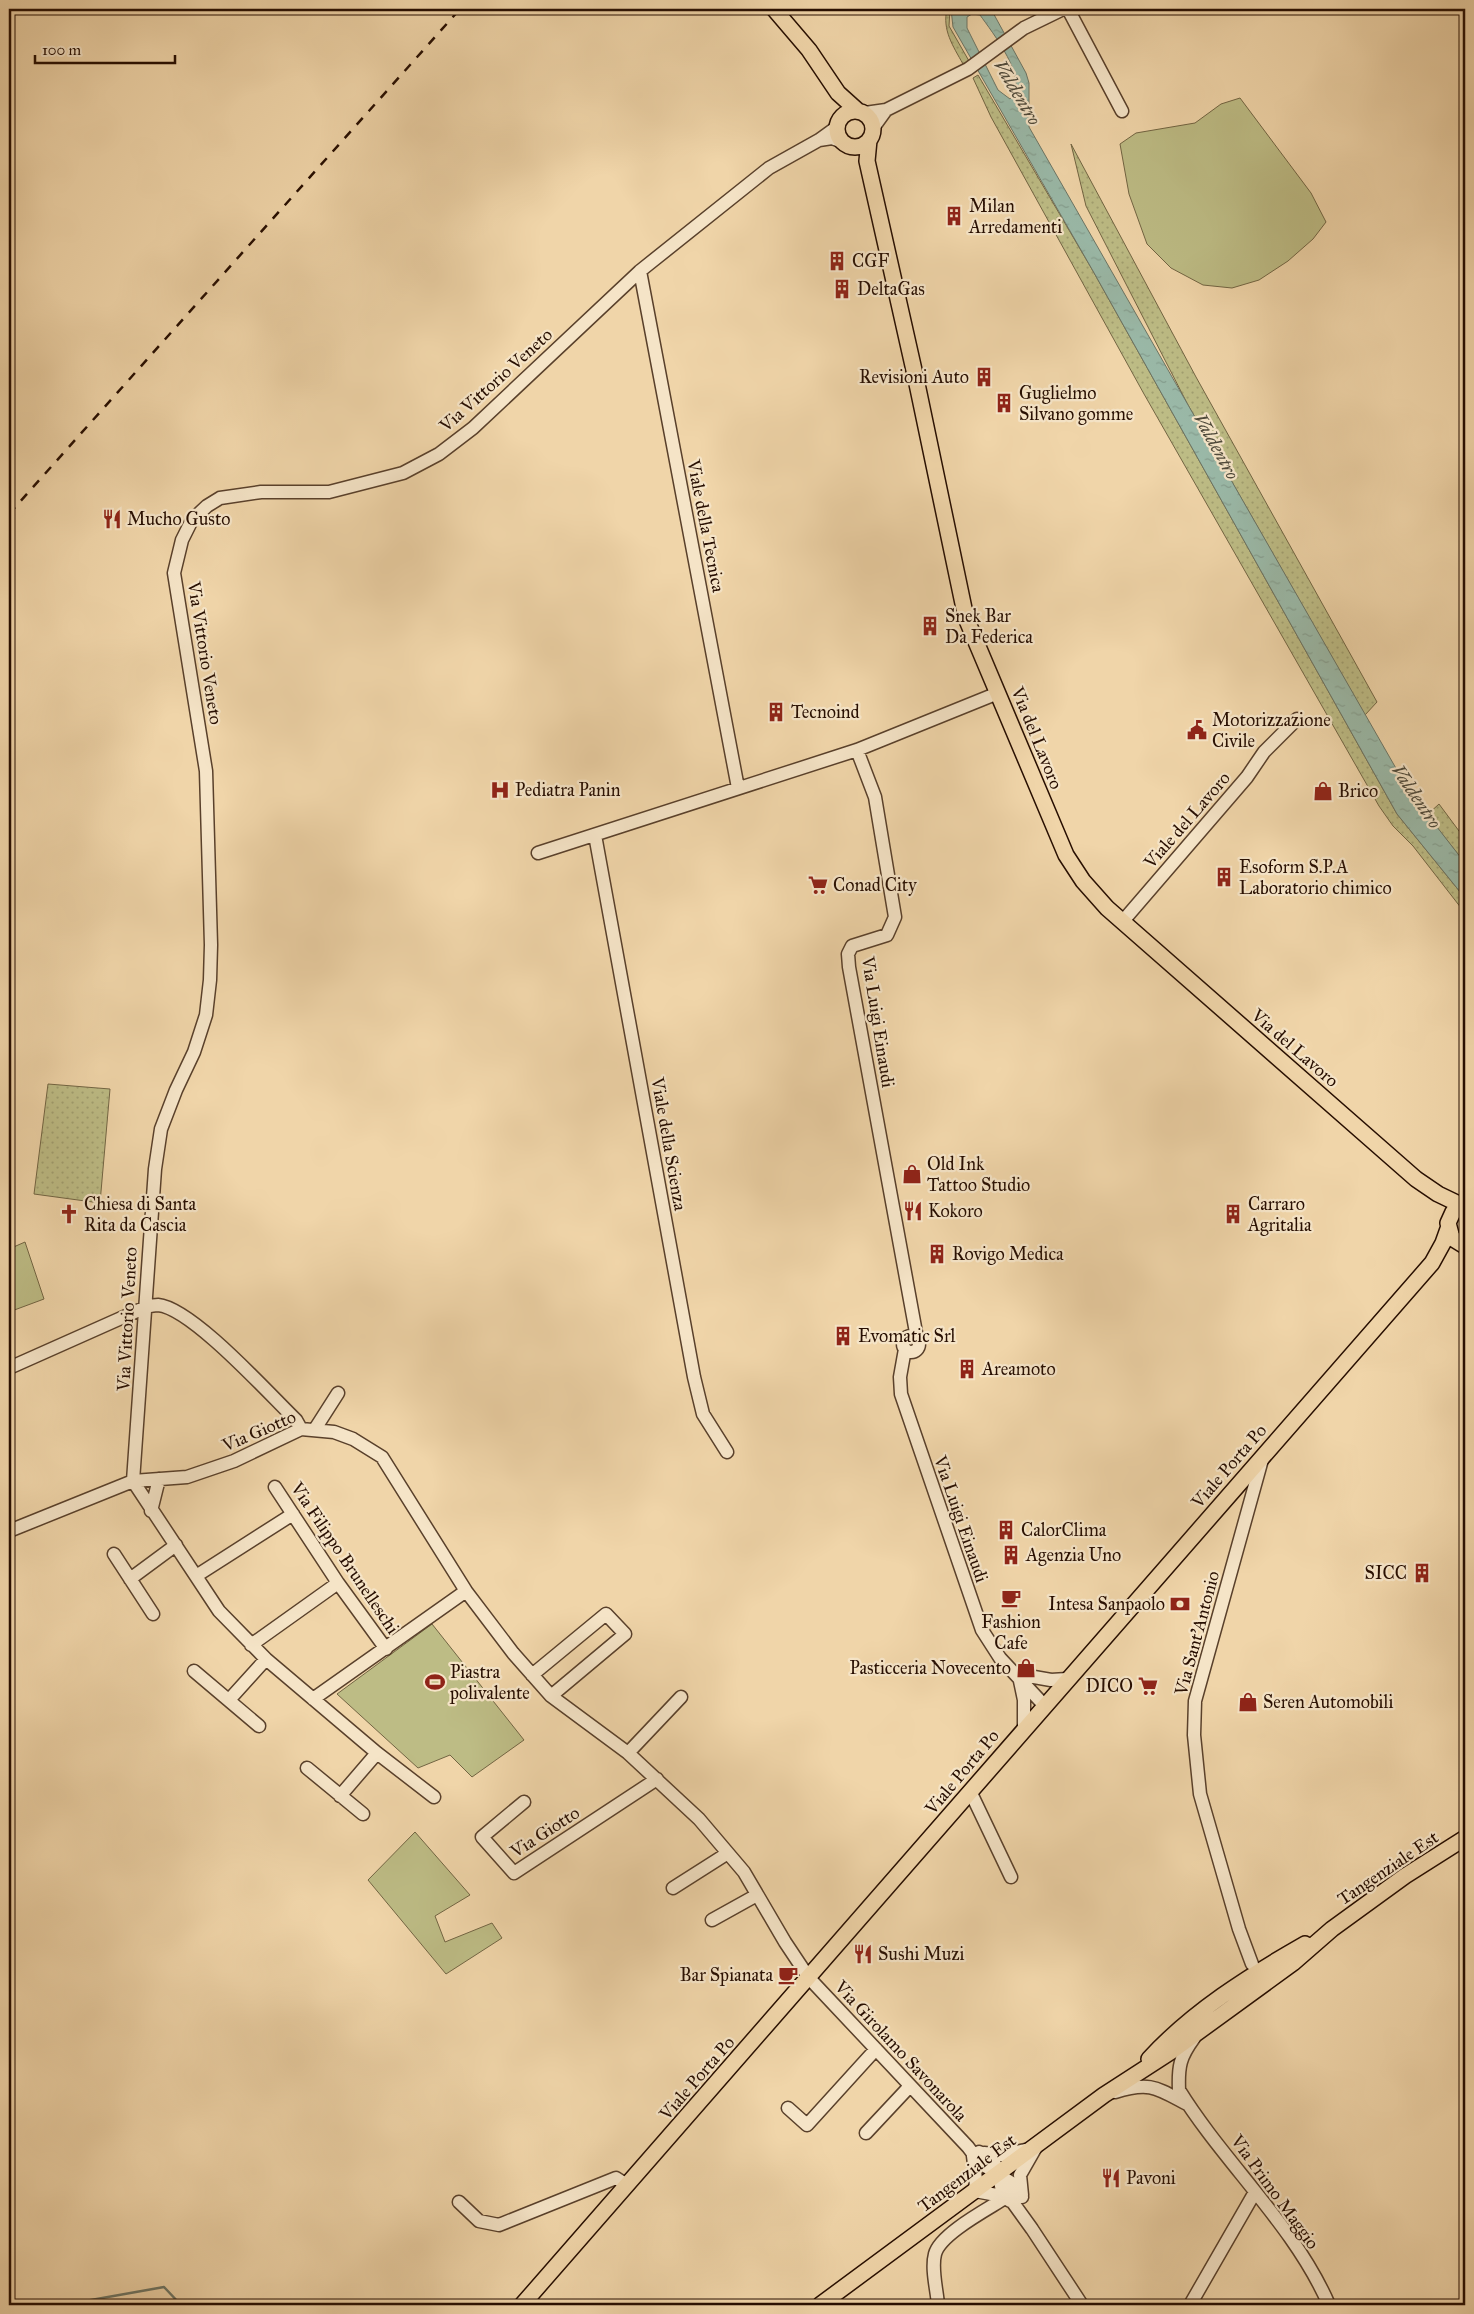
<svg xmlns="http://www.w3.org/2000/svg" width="1474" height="2314" viewBox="0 0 1474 2314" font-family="'IM FELL Great Primer',serif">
<defs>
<pattern id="grass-dots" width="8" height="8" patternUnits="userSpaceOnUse" patternTransform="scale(1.25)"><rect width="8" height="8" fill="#bdbc85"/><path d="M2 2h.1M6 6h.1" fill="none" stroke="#a2a071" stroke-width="1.8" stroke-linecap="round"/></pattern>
<pattern id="water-ripples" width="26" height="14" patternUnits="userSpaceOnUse" patternTransform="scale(1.25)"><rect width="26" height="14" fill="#9ab9a8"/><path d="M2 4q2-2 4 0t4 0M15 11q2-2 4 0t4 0" fill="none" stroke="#859e8f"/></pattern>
</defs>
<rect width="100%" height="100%" fill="#f0d5a9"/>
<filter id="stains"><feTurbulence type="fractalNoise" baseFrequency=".004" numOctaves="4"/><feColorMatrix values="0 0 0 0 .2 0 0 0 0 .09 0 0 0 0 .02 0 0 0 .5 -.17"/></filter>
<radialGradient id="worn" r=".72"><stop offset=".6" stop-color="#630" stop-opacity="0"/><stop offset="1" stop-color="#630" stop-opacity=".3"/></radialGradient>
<path fill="url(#grass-dots)" stroke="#726543" d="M 947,9 L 950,9 L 949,26 L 969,61 L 963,64 C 953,46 942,30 947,9 Z
M 978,75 L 1093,271 L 1397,814 L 1465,898 L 1465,913 L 1413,846 L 1393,826 L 1379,806 L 1144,394 L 991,117 L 973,78 Z
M 1071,144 L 1196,377 L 1377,702 L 1365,715 L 1188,405 L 1086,206 Z
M 1439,804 L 1465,839 L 1465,863 L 1427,815 Z
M 48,1084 L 110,1089 L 100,1203 L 34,1194 Z"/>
<path fill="#bdbc85" stroke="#726543" d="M 1240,98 L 1311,193 L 1326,222 L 1313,239 L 1288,261 L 1259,280 L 1232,288 L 1203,285 L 1171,268 L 1147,244 L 1129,194 L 1120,144 L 1136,133 L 1195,123 L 1221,104 Z
M 25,1242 L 44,1299 L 9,1312 L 9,1249 Z
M 432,1624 L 524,1740 L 472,1777 L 450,1755 L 418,1768 L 337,1694 Z
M 415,1832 L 470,1895 L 435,1916 L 445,1942 L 492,1923 L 502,1938 L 446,1974 L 368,1880 Z"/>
<path fill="url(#water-ripples)" stroke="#6c7565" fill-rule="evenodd" d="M 951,9 L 991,9 L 1026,73 L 1029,83 L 1029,127 L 1409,791 L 1465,863 L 1465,898 L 1397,814 L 1093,271 L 953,27 ZM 972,14 L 980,15 C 992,32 1031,81 1010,99 L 998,90 L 967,28 L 967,17 Z"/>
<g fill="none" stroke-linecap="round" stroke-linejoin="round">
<path stroke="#6c7565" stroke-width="2.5" d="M 63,2305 L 164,2287 L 181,2305"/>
<defs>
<path id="minor" d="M 1068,9 L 1122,111
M 865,113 L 886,110 L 968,69 L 1024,28 L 1063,9
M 873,128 L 886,110
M 819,140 L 832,138 L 843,142
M 640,271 L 738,788
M 857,750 L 875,797 L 895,917 L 887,935 L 852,946 L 848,954 L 849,967 L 917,1338
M 595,835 L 694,1377 L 703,1414 L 727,1452
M 538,853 L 857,750 L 998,693
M 1123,921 L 1247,777 L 1264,752 L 1297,719
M903 1344a8 8 0 1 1 16 0a8 8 0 1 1-16 0Z
M 905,1349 L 900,1377 L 901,1394 L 982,1630 L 1000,1658 L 1044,1705
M 9,1368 L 146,1307 C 150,1306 154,1305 158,1305 C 192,1308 269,1394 296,1420 L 301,1429
M 315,1429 L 338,1393
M 275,1487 L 338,1583 L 386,1649
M 151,1511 L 159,1479
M 9,1531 L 133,1481 L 187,1477 L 234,1461 L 301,1429 L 334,1432 L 353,1439 L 382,1457 L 466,1591 L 513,1653 L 551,1696 L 628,1753 L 699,1819 L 744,1872 L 785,1942 L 809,1978 L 968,2147 L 980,2163 L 1012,2183 L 1022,2197
M 114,1554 L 153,1614
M 196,1576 L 293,1514
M 130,1579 L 176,1545
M 251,1645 L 338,1583
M 194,1671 L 259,1726
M 1017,1674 L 1051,1680 L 1067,1679
M 532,1675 L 606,1614 L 625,1634 L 551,1696
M 1020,1681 L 1024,1700 L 1024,1728
M 313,1699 L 466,1591
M 229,1700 L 266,1659
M 628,1753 L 681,1697
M 307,1768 L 363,1814
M 970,1791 L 1011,1877
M 340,1796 L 377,1753
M 434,1797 L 377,1753 L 266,1659 L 219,1611 L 133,1481 L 155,1169 L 161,1129 L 176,1090 L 194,1052 L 206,1015 L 210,980 L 211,945 L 206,771 L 174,573 L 182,540 L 192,520 L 207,506 L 220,498 L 261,492 L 329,492 L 403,473 L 439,454 L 473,428 L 640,271 L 769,168 L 819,140 L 837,127
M 524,1802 L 482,1837 L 514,1873 L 657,1779
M 673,1888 L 728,1853
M 712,1920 L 757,1895
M 1252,1964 L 1239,1929 L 1200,1794 L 1194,1735 L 1195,1701 L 1263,1456
M 1194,2038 C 1180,2057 1178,2066 1179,2090 C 1224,2163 1295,2226 1329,2305
M 1115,2092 C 1150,2081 1157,2088 1187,2104
M 788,2108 L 807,2125 L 876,2049
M 866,2133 L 910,2086
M 979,2152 L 991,2159 L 995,2164 L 1001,2186 L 1032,2229 L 1082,2305
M 984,2153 L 1003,2155 L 1025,2150
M 973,2156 L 976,2179 L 975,2191 L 1002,2196 L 1010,2201
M 1022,2195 L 1020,2175 L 1036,2147
M 459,2202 L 479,2221 L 499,2225 L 616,2178 L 627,2185
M 938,2305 C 937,2290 931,2269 935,2254 C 940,2234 988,2209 1005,2198
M 1190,2305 L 1255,2192"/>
<path id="major" d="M 774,9 L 809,50 L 838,93 L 858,111
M837 129a18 18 0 1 1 36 0a18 18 0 1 1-36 0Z
M 869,140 L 867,161 L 916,379 L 966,618 L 1066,855 L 1083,881 L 1107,908 L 1416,1179 L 1438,1194 L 1463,1206
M 1465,1206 L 1453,1212 L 1448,1223 L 1452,1238 L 1465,1246
M 1149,2059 C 1192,2012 1249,1976 1305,1944
M 522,2305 C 826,1959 1126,1609 1432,1263 L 1443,1243 L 1448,1229
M 820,2305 L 1104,2095 L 1172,2051 L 1293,1963 L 1332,1929 L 1405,1876 L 1465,1838"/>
</defs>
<use href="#minor" stroke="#59402b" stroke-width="15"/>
<use href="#major" stroke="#270e01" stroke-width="18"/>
<use href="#minor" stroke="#f5e4c7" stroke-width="12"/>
<use href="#major" stroke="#f0d5a9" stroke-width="15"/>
<path stroke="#270e01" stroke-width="2.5" stroke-dasharray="9 9" stroke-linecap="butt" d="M 9,514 L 460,9"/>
</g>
<defs>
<symbol id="building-bare" viewBox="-9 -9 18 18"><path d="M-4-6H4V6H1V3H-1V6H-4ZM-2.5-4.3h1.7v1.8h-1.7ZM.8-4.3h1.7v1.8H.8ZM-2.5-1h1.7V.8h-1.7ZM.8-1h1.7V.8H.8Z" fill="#8f2418" stroke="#f5e4c7" stroke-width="2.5" paint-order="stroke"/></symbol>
<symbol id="restaurant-bare" viewBox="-9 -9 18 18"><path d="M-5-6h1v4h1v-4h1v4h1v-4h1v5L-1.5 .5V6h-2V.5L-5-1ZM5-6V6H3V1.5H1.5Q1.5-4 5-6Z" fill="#8f2418" stroke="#f5e4c7" stroke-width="2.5" paint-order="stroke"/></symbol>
<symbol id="civic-bare" viewBox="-9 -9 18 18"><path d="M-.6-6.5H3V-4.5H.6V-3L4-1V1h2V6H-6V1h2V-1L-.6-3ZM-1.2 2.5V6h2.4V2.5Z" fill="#8f2418" stroke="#f5e4c7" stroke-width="2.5" paint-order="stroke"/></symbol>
<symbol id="hospital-bare" viewBox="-9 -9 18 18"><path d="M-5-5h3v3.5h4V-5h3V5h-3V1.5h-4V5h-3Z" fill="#8f2418" stroke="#f5e4c7" stroke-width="2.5" paint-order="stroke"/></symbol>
<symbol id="shop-bare" viewBox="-9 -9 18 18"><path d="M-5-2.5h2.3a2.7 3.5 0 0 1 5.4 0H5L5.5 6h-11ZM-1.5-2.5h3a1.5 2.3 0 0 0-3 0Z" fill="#8f2418" stroke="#f5e4c7" stroke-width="2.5" paint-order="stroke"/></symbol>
<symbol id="supermarket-bare" viewBox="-9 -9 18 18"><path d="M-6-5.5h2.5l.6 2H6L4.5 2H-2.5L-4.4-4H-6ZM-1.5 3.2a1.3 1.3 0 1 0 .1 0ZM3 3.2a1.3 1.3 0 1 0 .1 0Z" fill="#8f2418" stroke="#f5e4c7" stroke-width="2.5" paint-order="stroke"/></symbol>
<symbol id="church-bare" viewBox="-9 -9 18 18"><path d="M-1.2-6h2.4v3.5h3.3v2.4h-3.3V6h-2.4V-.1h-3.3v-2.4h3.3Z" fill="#8f2418" stroke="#f5e4c7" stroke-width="2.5" paint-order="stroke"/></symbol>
<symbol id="cafe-bare" viewBox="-9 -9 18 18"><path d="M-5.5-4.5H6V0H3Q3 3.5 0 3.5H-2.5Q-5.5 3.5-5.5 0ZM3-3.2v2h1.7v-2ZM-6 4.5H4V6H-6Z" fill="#8f2418" stroke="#f5e4c7" stroke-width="2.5" paint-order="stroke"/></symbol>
<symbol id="bank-bare" viewBox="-9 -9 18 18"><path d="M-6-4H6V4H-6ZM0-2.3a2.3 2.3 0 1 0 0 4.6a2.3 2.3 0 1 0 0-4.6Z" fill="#8f2418" stroke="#f5e4c7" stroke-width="2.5" paint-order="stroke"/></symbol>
<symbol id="stadium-bare" viewBox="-9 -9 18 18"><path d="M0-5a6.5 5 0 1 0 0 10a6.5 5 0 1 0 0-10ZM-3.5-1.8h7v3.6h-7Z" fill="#8f2418" stroke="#f5e4c7" stroke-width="2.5" paint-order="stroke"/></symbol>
</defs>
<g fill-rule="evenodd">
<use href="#building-bare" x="940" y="202" width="28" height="28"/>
<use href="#building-bare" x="823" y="247" width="28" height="28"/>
<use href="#building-bare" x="828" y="275" width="28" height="28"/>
<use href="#building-bare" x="970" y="363" width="28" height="28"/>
<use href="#building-bare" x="990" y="389" width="28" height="28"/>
<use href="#restaurant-bare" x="98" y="505" width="28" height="28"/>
<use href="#building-bare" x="916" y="612" width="28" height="28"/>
<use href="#building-bare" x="762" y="698" width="28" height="28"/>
<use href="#civic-bare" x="1183" y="716" width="28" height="28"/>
<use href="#hospital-bare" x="486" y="776" width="28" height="28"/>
<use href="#shop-bare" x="1309" y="777" width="28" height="28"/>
<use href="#building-bare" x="1210" y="863" width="28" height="28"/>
<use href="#supermarket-bare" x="804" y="871" width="28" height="28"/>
<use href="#shop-bare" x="898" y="1160" width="28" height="28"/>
<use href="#restaurant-bare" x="899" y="1197" width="28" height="28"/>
<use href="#church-bare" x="55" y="1200" width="28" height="28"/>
<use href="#building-bare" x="1219" y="1200" width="28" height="28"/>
<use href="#building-bare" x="923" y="1240" width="28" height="28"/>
<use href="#building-bare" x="829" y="1322" width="28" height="28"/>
<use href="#building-bare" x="953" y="1355" width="28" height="28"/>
<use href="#building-bare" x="992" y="1516" width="28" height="28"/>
<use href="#building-bare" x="997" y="1541" width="28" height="28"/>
<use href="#building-bare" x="1408" y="1559" width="28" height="28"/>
<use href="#cafe-bare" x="997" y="1584" width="28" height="28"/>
<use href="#bank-bare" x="1166" y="1590" width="28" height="28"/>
<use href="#shop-bare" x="1012" y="1654" width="28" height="28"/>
<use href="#stadium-bare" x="421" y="1668" width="28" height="28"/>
<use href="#supermarket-bare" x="1134" y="1672" width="28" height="28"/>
<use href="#shop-bare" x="1234" y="1688" width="28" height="28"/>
<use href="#restaurant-bare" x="849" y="1940" width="28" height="28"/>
<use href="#cafe-bare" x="774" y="1961" width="28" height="28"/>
<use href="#restaurant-bare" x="1097" y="2164" width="28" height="28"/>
</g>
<g text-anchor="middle" stroke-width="4.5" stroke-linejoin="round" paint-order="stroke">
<g font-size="18" fill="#270e01" stroke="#f5e4c7" text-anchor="start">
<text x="969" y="212">Milan<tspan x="969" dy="21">Arredamenti</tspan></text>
<text x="852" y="267">CGF</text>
<text x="857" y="295">DeltaGas</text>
<text x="969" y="383" text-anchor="end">Revisioni Auto</text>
<text x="1019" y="399">Guglielmo<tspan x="1019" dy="21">Silvano gomme</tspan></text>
<text x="127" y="525">Mucho Gusto</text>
<text x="945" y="622">Snek Bar<tspan x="945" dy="21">Da Federica</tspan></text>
<text x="791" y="718">Tecnoind</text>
<text x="1212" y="726">Motorizzazione<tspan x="1212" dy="21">Civile</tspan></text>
<text x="515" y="796">Pediatra Panin</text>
<text x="1338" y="797">Brico</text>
<text x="1239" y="873">Esoform S.P.A<tspan x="1239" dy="21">Laboratorio chimico</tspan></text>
<text x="833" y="891">Conad City</text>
<text x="927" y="1170">Old Ink<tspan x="927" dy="21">Tattoo Studio</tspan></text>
<text x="84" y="1210">Chiesa di Santa<tspan x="84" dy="21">Rita da Cascia</tspan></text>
<text x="1248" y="1210">Carraro<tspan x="1248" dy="21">Agritalia</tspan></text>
<text x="928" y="1217">Kokoro</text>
<text x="952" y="1260">Rovigo Medica</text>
<text x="858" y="1342">Evomatic Srl</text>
<text x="982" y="1375">Areamoto</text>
<text x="1021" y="1536">CalorClima</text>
<text x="1026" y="1561">Agenzia Uno</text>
<text x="1407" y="1579" text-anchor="end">SICC</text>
<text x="1165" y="1610" text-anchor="end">Intesa Sanpaolo</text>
<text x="1011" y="1628" text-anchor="middle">Fashion<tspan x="1011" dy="21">Cafe</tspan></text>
<text x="1011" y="1674" text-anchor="end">Pasticceria Novecento</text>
<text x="450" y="1678">Piastra<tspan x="450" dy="21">polivalente</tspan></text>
<text x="1133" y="1692" text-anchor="end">DICO</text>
<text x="1263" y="1708">Seren Automobili</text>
<text x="878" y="1960">Sushi Muzi</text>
<text x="773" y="1981" text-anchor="end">Bar Spianata</text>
<text x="1126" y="2184">Pavoni</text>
</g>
<g font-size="18" fill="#270e01" stroke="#f5e4c7">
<text transform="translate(496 380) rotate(-42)" y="6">Via Vittorio Veneto</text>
<text transform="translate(706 526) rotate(79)" y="6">Viale della Tecnica</text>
<text transform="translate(205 653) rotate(81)" y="6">Via Vittorio Veneto</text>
<text transform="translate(1037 738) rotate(68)" y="6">Via del Lavoro</text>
<text transform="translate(1187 820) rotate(-49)" y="6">Viale del Lavoro</text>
<text transform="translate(878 1022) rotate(81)" y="6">Via Luigi Einaudi</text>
<text transform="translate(1295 1048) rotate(41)" y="6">Via del Lavoro</text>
<text transform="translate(669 1144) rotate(80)" y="6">Viale della Scienza</text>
<text transform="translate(127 1319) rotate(-87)" y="6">Via Vittorio Veneto</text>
<text transform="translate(259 1431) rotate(-23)" y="6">Via Giotto</text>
<text transform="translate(1229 1466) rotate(-49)" y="6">Viale Porta Po</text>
<text transform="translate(961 1519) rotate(71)" y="6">Via Luigi Einaudi</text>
<text transform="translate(345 1558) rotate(56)" y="6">Via Filippo Brunelleschi</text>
<text transform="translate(1197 1633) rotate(-75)" y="6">Via Sant'Antonio</text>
<text transform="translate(962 1772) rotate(-50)" y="6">Viale Porta Po</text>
<text transform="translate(545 1832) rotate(-33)" y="6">Via Giotto</text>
<text transform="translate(1388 1868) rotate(-34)" y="6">Tangenziale Est</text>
<text transform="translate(901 2051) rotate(47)" y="6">Via Girolamo Savonarola</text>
<text transform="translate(697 2078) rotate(-49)" y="6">Viale Porta Po</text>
<text transform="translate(967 2173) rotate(-37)" y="6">Tangenziale Est</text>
<text transform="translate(1275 2192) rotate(54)" y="6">Via Primo Maggio</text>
</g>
<g font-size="19" font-style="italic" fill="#4f4a3b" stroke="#f5e4c7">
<text transform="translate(1018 92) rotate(59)" y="7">Valdentro</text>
<text transform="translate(1217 446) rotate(61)" y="7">Valdentro</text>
<text transform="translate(1417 796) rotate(56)" y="7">Valdentro</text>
</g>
</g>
<rect width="1474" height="2314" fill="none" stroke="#f0d5a9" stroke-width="30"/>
<rect x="10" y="10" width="1454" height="2294" fill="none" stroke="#270e01" stroke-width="2.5"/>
<rect x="15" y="15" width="1444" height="2284" fill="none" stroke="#270e01"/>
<path d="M35 55v8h140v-8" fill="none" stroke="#270e01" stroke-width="2.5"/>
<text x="42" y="55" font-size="15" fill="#270e01" stroke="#f5e4c7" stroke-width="4" paint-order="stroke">100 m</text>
<rect width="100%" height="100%" filter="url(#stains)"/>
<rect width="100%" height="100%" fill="url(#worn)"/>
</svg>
